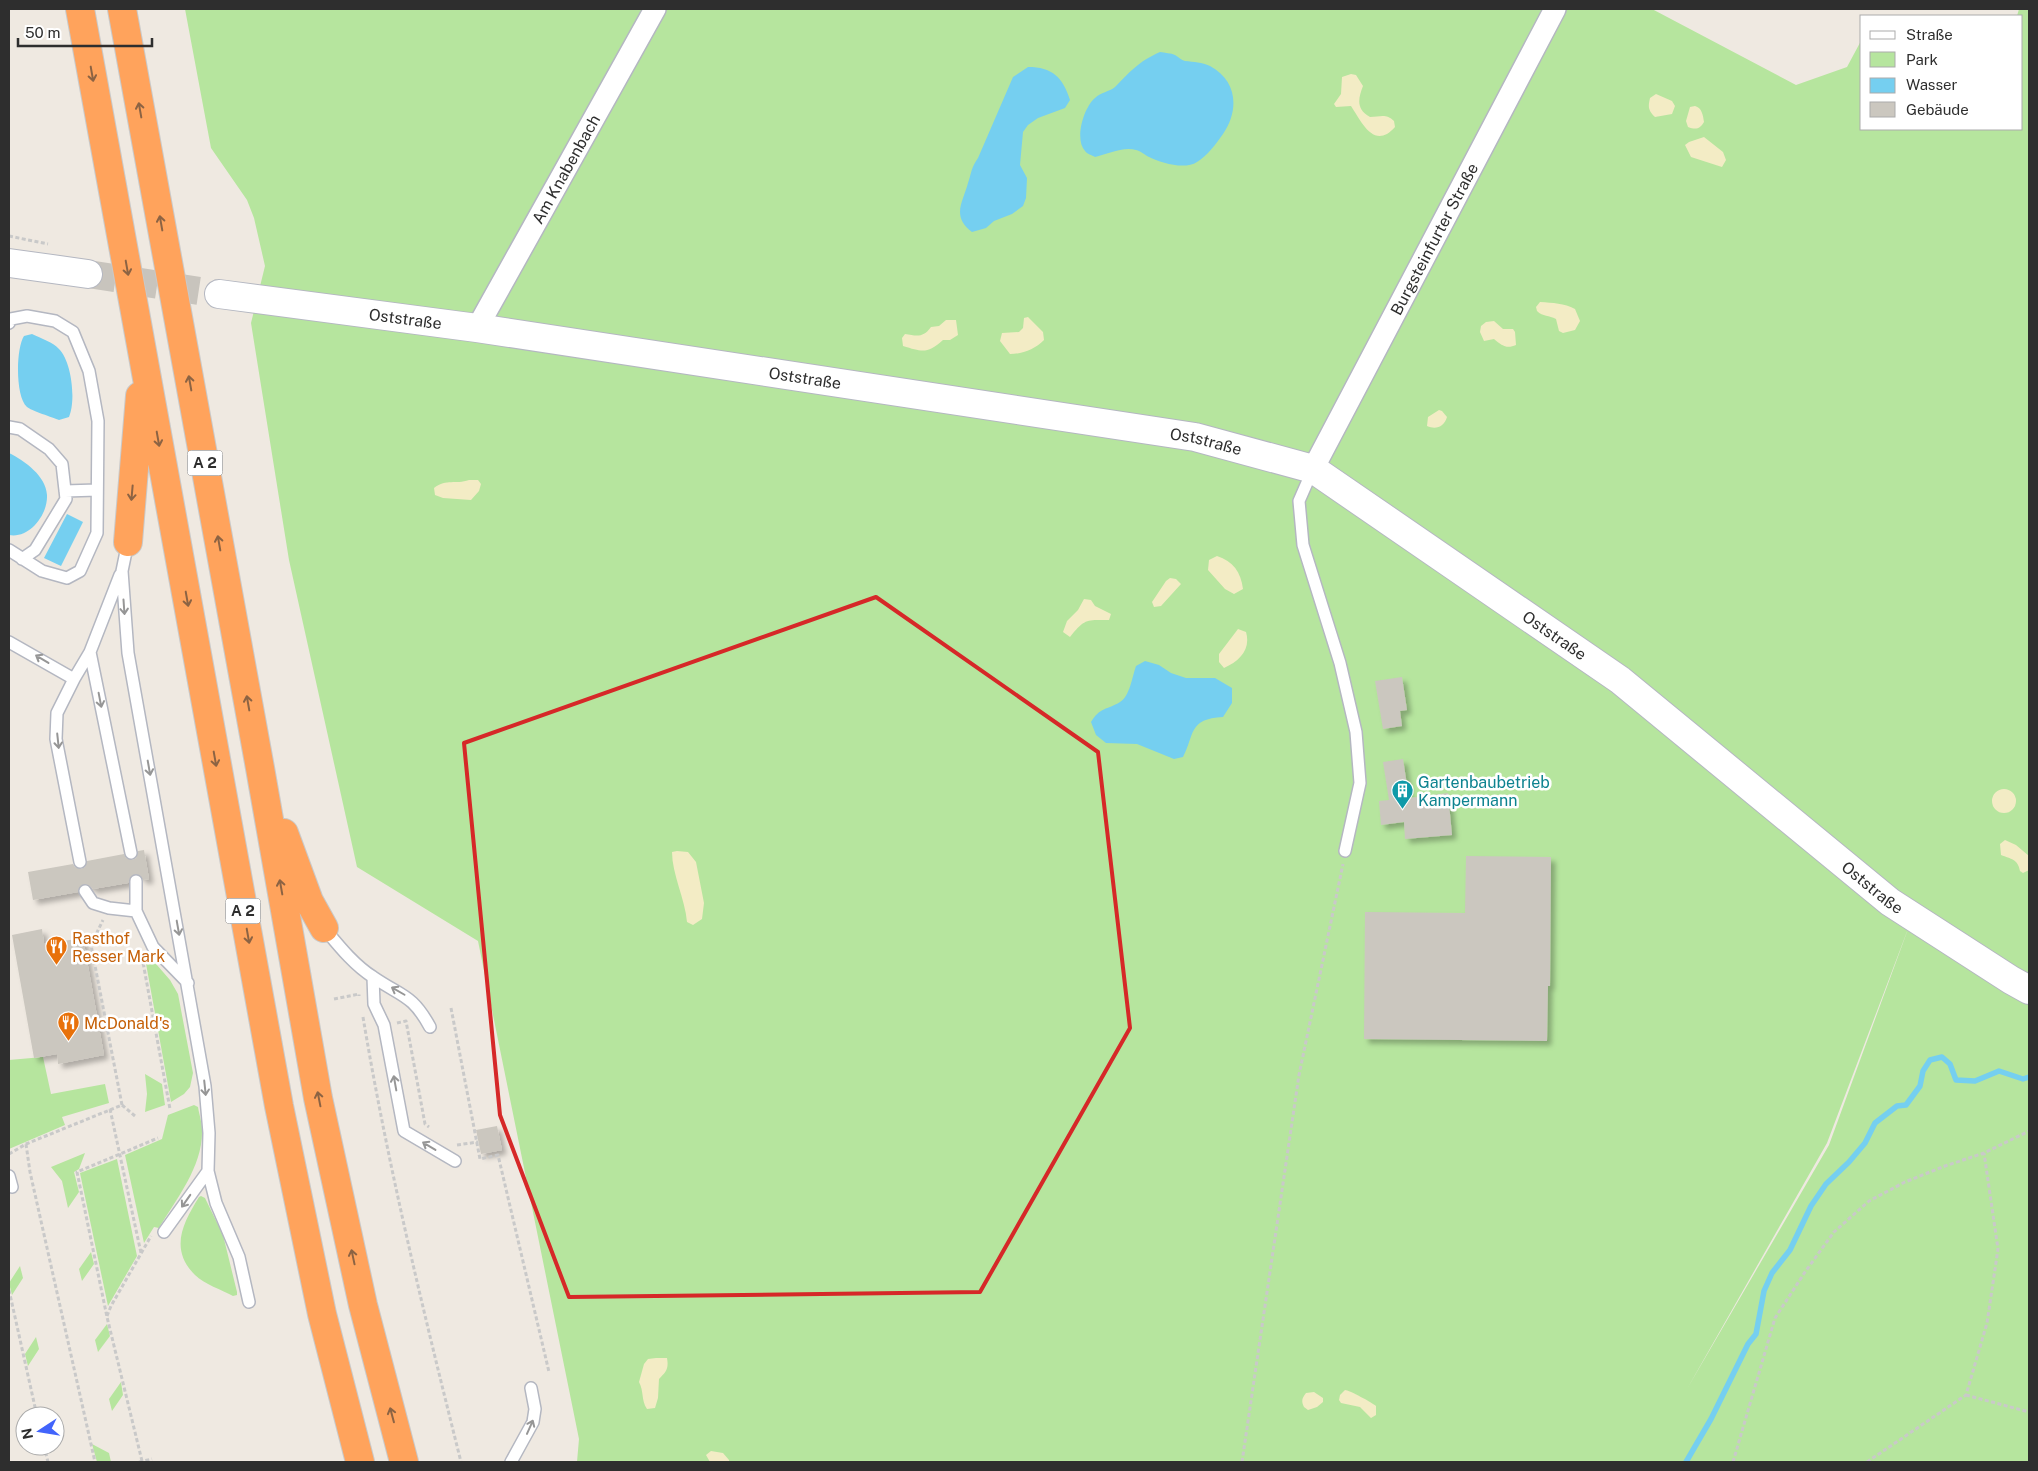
<svg xmlns="http://www.w3.org/2000/svg" width="2038" height="1471" viewBox="0 0 2038 1471" font-family="'Public Sans',sans-serif">
<defs>
<filter id="shadow"><feDropShadow dx="4.5" dy="4.5" stdDeviation="2.5" flood-color="#0004"/></filter>
</defs>
<rect width="100%" height="100%" fill="#efe9e1"/>
<path fill="#b6e59e" fill-rule="evenodd" d="M 185,9 L 1652,9 L 1796,85 L 1847,67 L 1862,39 L 1862,129 L 2022,129 L 2022,16 L 2017,16 L 2019,9 L 2029,9 L 2029,1462 L 577,1462 L 579,1439 L 478,941 L 357,867 L 289,560 L 251,323 L 265,266 L 254,218 L 247,200 L 211,148 ZM 1911,921 L 1829,1145 L 1687,1389 L 1827,1143 Z
M 150,957 L 170,980 L 178,994 L 193,1073 L 190,1087 L 184,1094 L 171,1102 L 145,958 Z
M 43,1057 L 51,1094 L 105,1084 L 109,1103 L 62,1117 L 65,1125 L 9,1149 L 9,1060 Z
M 145,1074 L 162,1084 L 165,1105 L 145,1112 L 147,1094 Z
M 194,1105 L 198,1107 C 199,1114 202,1122 202,1130 C 203,1166 177,1198 159,1228 L 154,1227 L 144,1243 L 125,1155 L 162,1139 L 168,1115 Z
M 85,1153 L 79,1169 L 74,1172 L 79,1192 L 68,1208 L 62,1181 L 51,1167 Z
M 117,1159 L 137,1256 L 108,1306 L 80,1173 Z
M 201,1196 L 205,1198 L 223,1235 L 237,1292 L 237,1295 L 233,1296 C 222,1290 204,1284 195,1275 C 169,1249 183,1223 199,1197 Z
M 91,1252 L 94,1264 L 82,1281 L 79,1269 Z
M 20,1266 L 23,1278 L 12,1295 L 9,1283 Z
M 107,1324 L 110,1336 L 98,1352 L 95,1340 Z
M 36,1337 L 39,1349 L 28,1366 L 25,1354 Z
M 121,1382 L 123,1395 L 112,1411 L 109,1399 Z
M 92,1444 L 109,1453 L 111,1462 L 97,1462 Z"/>
<path fill="#f3ecc5" d="M 1351,74 L 1356,75 L 1363,86 C 1358,99 1356,109 1370,117 C 1380,117 1386,113 1394,121 L 1395,127 C 1374,151 1361,121 1351,106 L 1336,107 L 1334,104 L 1341,94 L 1342,77 Z
M 1656,94 L 1672,101 L 1675,106 L 1672,114 L 1655,117 C 1648,110 1648,107 1650,98 Z
M 1695,106 C 1702,108 1703,115 1704,122 C 1700,129 1696,130 1688,127 L 1686,121 L 1690,107 Z
M 1704,137 L 1723,152 L 1726,160 L 1722,167 L 1691,157 L 1685,145 L 1689,142 Z
M 1540,302 C 1553,303 1564,303 1575,309 L 1580,321 L 1575,330 L 1563,333 L 1559,331 L 1556,319 C 1549,315 1543,317 1537,311 L 1536,307 Z
M 1028,317 L 1043,332 L 1044,340 C 1035,349 1023,354 1010,354 L 1000,341 L 1002,333 L 1019,332 L 1023,328 L 1024,318 Z
M 946,320 L 956,320 L 958,335 L 950,340 L 943,340 C 927,354 923,352 903,346 L 902,338 L 905,334 C 917,336 923,338 931,327 L 939,326 Z
M 1494,321 L 1503,329 L 1513,329 L 1515,332 L 1516,345 C 1507,349 1502,346 1494,339 L 1484,341 L 1480,332 L 1481,326 L 1486,322 Z
M 1439,410 L 1442,411 L 1447,417 C 1444,427 1436,430 1427,426 L 1428,417 Z
M 469,480 L 478,480 L 481,484 L 479,491 L 471,500 L 443,498 L 435,495 L 434,488 C 447,478 455,485 469,480 Z
M 1217,556 C 1233,561 1241,572 1243,589 L 1234,594 L 1225,589 L 1208,570 L 1209,560 Z
M 1170,578 L 1176,579 L 1181,584 L 1161,606 L 1154,607 L 1152,602 L 1166,581 Z
M 1084,599 L 1091,600 L 1095,606 L 1111,614 L 1109,620 C 1087,620 1085,618 1070,637 L 1063,632 L 1067,621 L 1078,610 Z
M 1238,629 L 1246,632 C 1251,649 1240,661 1224,668 L 1219,662 L 1219,654 Z
M1992 801a12 12 0 1 1 24 0a12 12 0 1 1-24 0Z
M 2005,840 L 2016,845 L 2029,856 L 2029,870 L 2023,873 L 2020,871 C 2018,859 2011,859 2001,855 L 2000,844 Z
M 677,851 L 688,852 L 696,862 L 704,903 L 702,919 L 693,925 L 687,922 C 685,899 672,874 672,852 Z
M 656,1358 L 667,1358 C 669,1369 666,1372 659,1379 L 658,1398 L 655,1408 L 647,1409 C 641,1400 644,1391 639,1382 L 644,1364 L 648,1359 Z
M 1345,1390 C 1349,1390 1373,1403 1376,1406 L 1376,1415 L 1371,1418 L 1360,1407 L 1341,1403 L 1339,1400 L 1340,1395 Z
M 1314,1392 L 1323,1398 L 1323,1402 L 1317,1407 L 1308,1410 L 1304,1407 C 1301,1401 1302,1398 1306,1393 Z
M 711,1451 L 723,1453 L 729,1460 L 729,1462 L 710,1462 L 706,1455 Z"/>
<path fill="#75cff0" d="M 1160,52 C 1165,53 1171,53 1175,55 C 1179,57 1181,60 1185,61 C 1194,62 1202,62 1210,66 C 1238,81 1239,111 1223,134 C 1216,144 1207,156 1197,162 C 1185,170 1161,163 1149,157 C 1145,155 1141,151 1136,150 C 1124,146 1107,154 1095,157 C 1092,155 1087,154 1085,151 C 1074,139 1084,107 1095,98 C 1101,92 1109,92 1115,87 C 1132,70 1138,62 1160,52 Z
M 1028,67 C 1052,67 1063,77 1070,100 L 1065,108 L 1038,118 L 1028,125 L 1023,132 L 1020,165 L 1027,178 L 1026,198 L 1023,206 L 1012,214 L 994,221 L 986,228 L 972,232 C 951,216 963,202 968,183 C 972,171 971,168 978,158 L 1013,77 Z
M 32,334 C 40,338 53,342 59,349 C 72,362 76,401 69,417 L 59,420 C 54,418 30,410 27,407 C 15,396 16,348 24,336 Z
M 9,453 C 25,461 46,476 47,495 C 48,515 29,539 9,535 Z
M 67,514 L 83,522 L 61,566 L 44,558 Z
M 1145,661 L 1159,665 L 1171,673 L 1186,678 L 1215,678 L 1232,688 L 1232,703 L 1223,717 C 1188,719 1195,734 1183,757 L 1174,759 L 1137,744 L 1106,743 L 1096,735 L 1091,722 C 1100,707 1107,710 1120,702 C 1130,696 1132,677 1136,666 Z"/>
<g fill="none" stroke-linecap="round" stroke-linejoin="round">
<path stroke="#75cff0" stroke-width="5.5" d="M 1686,1462 L 1711,1419 L 1748,1344 L 1756,1334 L 1764,1291 L 1772,1273 L 1790,1250 L 1811,1206 L 1826,1184 L 1849,1162 L 1865,1143 L 1875,1123 L 1897,1106 L 1906,1105 L 1920,1086 L 1923,1071 L 1930,1060 L 1942,1057 L 1950,1064 L 1956,1080 L 1975,1081 L 1999,1071 L 2023,1079 L 2029,1077"/>
</g>
<path fill="#cbc7bf" filter="url(#shadow)" d="M 1402,677 L 1407,710 L 1400,711 L 1402,726 L 1383,729 L 1375,681 Z
M 1403,759 L 1409,798 L 1448,793 L 1452,835 L 1405,839 L 1404,822 L 1381,825 L 1379,801 L 1389,800 L 1383,762 Z
M 144,850 L 149,879 L 143,880 L 140,875 L 136,874 L 130,877 L 128,883 L 93,889 L 89,885 L 84,884 L 79,887 L 78,892 L 33,900 L 28,872 L 73,864 L 75,867 L 81,869 L 85,867 L 87,861 L 124,854 L 126,858 L 132,860 L 136,858 L 138,851 Z
M 1466,856 L 1551,857 L 1550,986 L 1548,986 L 1547,1041 L 1364,1039 L 1365,912 L 1465,913 Z
M 42,929 L 44,944 L 83,938 L 104,1055 L 58,1064 L 57,1054 L 34,1058 L 12,935 Z
M 497,1126 L 502,1150 L 481,1154 L 476,1130 Z"/>
<g fill="none" stroke-linecap="round" stroke-linejoin="round">
<path stroke="#c8c4bd" stroke-width="28" stroke-dasharray="28 14" stroke-linecap="butt" d="M 88,274 L 219,294"/>
<defs>
<path id="lane" d="M 9,323 L 11,319 L 27,316 L 55,321 L 73,332 L 89,371 L 98,421 L 97,533 L 80,571 L 67,578 L 42,571 L 9,550
M 9,427 L 20,429 L 49,449 L 62,464 L 66,499 L 35,550 L 22,559
M 1313,469 L 1299,501 L 1303,545 L 1340,663 L 1356,732 L 1360,783 L 1345,851
M 65,491 L 97,490
M 128,542 L 122,571 L 128,653 L 205,1086 L 209,1133 L 208,1171 L 216,1203 L 239,1257 L 249,1302
M 9,642 L 74,679
M 90,652 L 131,853
M 80,862 L 56,739 L 57,713 L 74,679 L 90,652 L 120,575
M 136,881 L 136,911 L 153,947 L 188,983
M 85,891 L 93,903 L 109,908 L 136,911
M 324,928 C 339,946 354,965 373,977 C 402,997 412,994 430,1027
M 373,977 L 374,1004 L 384,1025 L 404,1131 L 455,1161
M 9,1176 L 12,1187
M 164,1232 L 208,1171
M 511,1462 L 533,1422 L 535,1409 L 531,1388"/>
<g id="street">
<path id="s1" d="M 477,328 L 655,9"/>
<path id="s2" d="M 1313,469 L 1555,9"/>
</g>
<g id="secondary">
<path d="M 9,263 L 88,274"/>
<path id="s3" d="M 219,294 L 477,328 L 1195,437 L 1313,469 L 1620,680 L 1890,902 L 2011,980 L 2029,990"/>
</g>
<path id="highway" d="M 80,9 L 279,1106 L 322,1314 L 360,1462
M 122,9 L 260,768 L 318,1098 L 363,1305 L 404,1462
M 128,542 L 140,396
M 284,833 L 309,901 L 324,928"/>
</defs>
<use href="#lane" stroke="#b4b7c1" stroke-width="14"/>
<use href="#street" stroke="#b4b7c1" stroke-width="24"/>
<use href="#secondary" stroke="#b4b7c1" stroke-width="30"/>
<use href="#highway" stroke="#c9c9c9" stroke-width="30"/>
<path stroke="#c9c9c9" stroke-width="3" stroke-dasharray="4 2.5" stroke-linecap="butt" d="M 9,236 L 48,244
M 142,957 L 170,1109
M 334,999 L 359,994 L 359,996
M 451,1008 L 480,1159 L 498,1155 L 549,1372
M 363,1017 C 388,1167 424,1314 461,1462
M 397,1023 L 406,1021 L 425,1124 L 429,1127
M 122,1105 L 135,1116
M 110,1109 L 141,1253
M 26,1144 L 30,1172 L 95,1462
M 457,1145 L 478,1142
M 9,1154 L 26,1144 L 122,1105 L 91,945 L 103,920
M 9,1290 L 37,1416
M 107,1316 L 111,1306 L 151,1236
M 1966,1395 L 2029,1412
M 44,1446 L 48,1462
M 142,1461 L 107,1317 L 77,1172 L 158,1138
M 139,1462 L 152,1459
M 1242,1462 L 1299,1075 L 1343,864
M 1733,1462 L 1775,1318 L 1805,1272 L 1834,1232 L 1869,1201 L 1905,1182 L 1945,1166 L 1984,1153 L 2029,1131
M 1867,1462 L 1966,1395 L 1987,1323 L 1998,1249 L 1984,1153"/>
<use href="#lane" stroke="#fff" stroke-width="11"/>
<use href="#street" stroke="#fff" stroke-width="21"/>
<use href="#secondary" stroke="#fff" stroke-width="28"/>
<use href="#highway" stroke="#ffa35c" stroke-width="28"/>
</g>
<defs><path id="oneway-shaft" d="M-6 0H5M1.5-3L5.5 0L1.5 3" fill="none" stroke-width="1.6" stroke-linecap="round" stroke-linejoin="round" transform="scale(1.25)"/></defs>
<g stroke="#8c6343">
<use href="#oneway-shaft" transform="translate(92 74) rotate(80)"/>
<use href="#oneway-shaft" transform="translate(140 110) rotate(-100)"/>
<use href="#oneway-shaft" transform="translate(161 223) rotate(-100)"/>
<use href="#oneway-shaft" transform="translate(127 268) rotate(80)"/>
<use href="#oneway-shaft" transform="translate(190 383) rotate(-100)"/>
<use href="#oneway-shaft" transform="translate(158 439) rotate(80)"/>
<use href="#oneway-shaft" transform="translate(132 493) rotate(95)"/>
<use href="#oneway-shaft" transform="translate(219 543) rotate(-100)"/>
<use href="#oneway-shaft" transform="translate(187 599) rotate(80)"/>
<use href="#oneway-shaft" transform="translate(248 703) rotate(-100)"/>
<use href="#oneway-shaft" transform="translate(215 759) rotate(80)"/>
<use href="#oneway-shaft" transform="translate(281 887) rotate(-100)"/>
<use href="#oneway-shaft" transform="translate(248 936) rotate(80)"/>
<use href="#oneway-shaft" transform="translate(319 1099) rotate(-101)"/>
<use href="#oneway-shaft" transform="translate(353 1257) rotate(-102)"/>
<use href="#oneway-shaft" transform="translate(392 1415) rotate(-105)"/>
</g>
<g stroke="#969696">
<use href="#oneway-shaft" transform="translate(124 607) rotate(86)"/>
<use href="#oneway-shaft" transform="translate(42 659) rotate(-149)"/>
<use href="#oneway-shaft" transform="translate(100 700) rotate(79)"/>
<use href="#oneway-shaft" transform="translate(58 741) rotate(84)"/>
<use href="#oneway-shaft" transform="translate(149 768) rotate(80)"/>
<use href="#oneway-shaft" transform="translate(178 928) rotate(80)"/>
<use href="#oneway-shaft" transform="translate(398 991) rotate(-150)"/>
<use href="#oneway-shaft" transform="translate(395 1083) rotate(-100)"/>
<use href="#oneway-shaft" transform="translate(205 1088) rotate(84)"/>
<use href="#oneway-shaft" transform="translate(429 1146) rotate(-149)"/>
<use href="#oneway-shaft" transform="translate(186 1201) rotate(125)"/>
<use href="#oneway-shaft" transform="translate(530 1427) rotate(-66)"/>
</g>
<path fill="none" stroke="#d62828" stroke-width="4" stroke-linejoin="round" d="M 876,597 L 1098,752 L 1130,1028 L 980,1292 L 569,1297 L 500,1115 L 464,743 Z"/>
<defs>
<symbol id="building-pin" viewBox="-11 -11 22 30"><path d="M0 17L-7.5 6A9.5 9.5 0 1 1 7.5 6Z" fill="#0f9aa8" stroke="#fff"/><path d="M-4-6H4V6H1V3H-1V6H-4ZM-2.5-4.3h1.7v1.8h-1.7ZM.8-4.3h1.7v1.8H.8ZM-2.5-1h1.7V.8h-1.7ZM.8-1h1.7V.8H.8Z" fill="#fff"/></symbol>
<symbol id="restaurant-pin" viewBox="-11 -11 22 30"><path d="M0 17L-7.5 6A9.5 9.5 0 1 1 7.5 6Z" fill="#e8710a" stroke="#fff"/><path d="M-5-6h1v4h1v-4h1v4h1v-4h1v5L-1.5 .5V6h-2V.5L-5-1ZM5-6V6H3V1.5H1.5Q1.5-4 5-6Z" fill="#fff"/></symbol>
</defs>
<g fill-rule="evenodd">
<use href="#building-pin" x="1390" y="778" width="25" height="34"/>
<use href="#restaurant-pin" x="44" y="934" width="25" height="34"/>
<use href="#restaurant-pin" x="56" y="1010" width="25" height="34"/>
</g>
<g text-anchor="middle" stroke-width="5" stroke-linejoin="round" paint-order="stroke">
<g fill="#fff" stroke="#6d6d6d" stroke-width="1">
<rect x="187.5" y="450.5" width="35" height="25" rx="4"/>
<rect x="225.5" y="898.5" width="35" height="25" rx="4"/>
</g>
<g font-size="15" font-weight="bold" fill="#2e2e2e">
<text x="205" y="468">A 2</text>
<text x="243" y="916">A 2</text>
</g>
<g font-size="16" fill="#2e2e2e" stroke="#fff">
<text dy="6" stroke="none"><textPath href="#s1" startOffset="182">Am Knabenbach</textPath></text>
<text dy="6" stroke="none"><textPath href="#s2" startOffset="260">Burgsteinfurter Straße</textPath></text>
<text dy="6" stroke="none"><textPath href="#s3" startOffset="188">Oststraße</textPath></text>
<text dy="6" stroke="none"><textPath href="#s3" startOffset="592">Oststraße</textPath></text>
<text dy="6" stroke="none"><textPath href="#s3" startOffset="998">Oststraße</textPath></text>
<text dy="6" stroke="none"><textPath href="#s3" startOffset="1402">Oststraße</textPath></text>
<text dy="6" stroke="none"><textPath href="#s3" startOffset="1808">Oststraße</textPath></text>
</g>
<g font-size="16" fill="#0d838f" stroke="#fff" text-anchor="start">
<text x="1418" y="788">Gartenbaubetrieb<tspan x="1418" dy="18">Kampermann</tspan></text>
</g>
<g font-size="16" fill="#c56008" stroke="#fff" text-anchor="start">
<text x="72" y="944">Rasthof<tspan x="72" dy="18">Resser Mark</tspan></text>
<text x="84" y="1029">McDonald's</text>
</g>
</g>
<rect width="2038" height="1471" fill="none" stroke="#2e2e2e" stroke-width="20"/>
<rect x="1860" y="15" width="162" height="115" fill="#ffffff" stroke="#ababab"/>
<rect x="1870" y="31" width="25" height="8" fill="#ffffff" stroke="#ababab"/>
<text x="1906" y="40" font-size="15" fill="#2e2e2e">Straße</text>
<rect x="1870" y="52" width="25" height="15" fill="#b6e59e" stroke="#ababab"/>
<text x="1906" y="65" font-size="15" fill="#2e2e2e">Park</text>
<rect x="1870" y="78" width="25" height="15" fill="#75cff0" stroke="#ababab"/>
<text x="1906" y="90" font-size="15" fill="#2e2e2e">Wasser</text>
<rect x="1870" y="102" width="25" height="15" fill="#cbc7bf" stroke="#ababab"/>
<text x="1906" y="115" font-size="15" fill="#2e2e2e">Gebäude</text>
<g transform="translate(40 1431) rotate(258)"><circle r="24" fill="#ffffff" stroke="#ababab"/>
<path d="M0-4L9 19L0 12L-9 19Z" fill="#4264fb"/>
<text y="-8" font-size="14" font-weight="bold" text-anchor="middle" fill="#2e2e2e">N</text>
</g>
<path d="M18 38v8h134v-8" fill="none" stroke="#2e2e2e" stroke-width="2.5"/>
<text x="25" y="38" font-size="15" fill="#2e2e2e" stroke="#ffffff" stroke-width="4" paint-order="stroke">50 m</text>
</svg>
